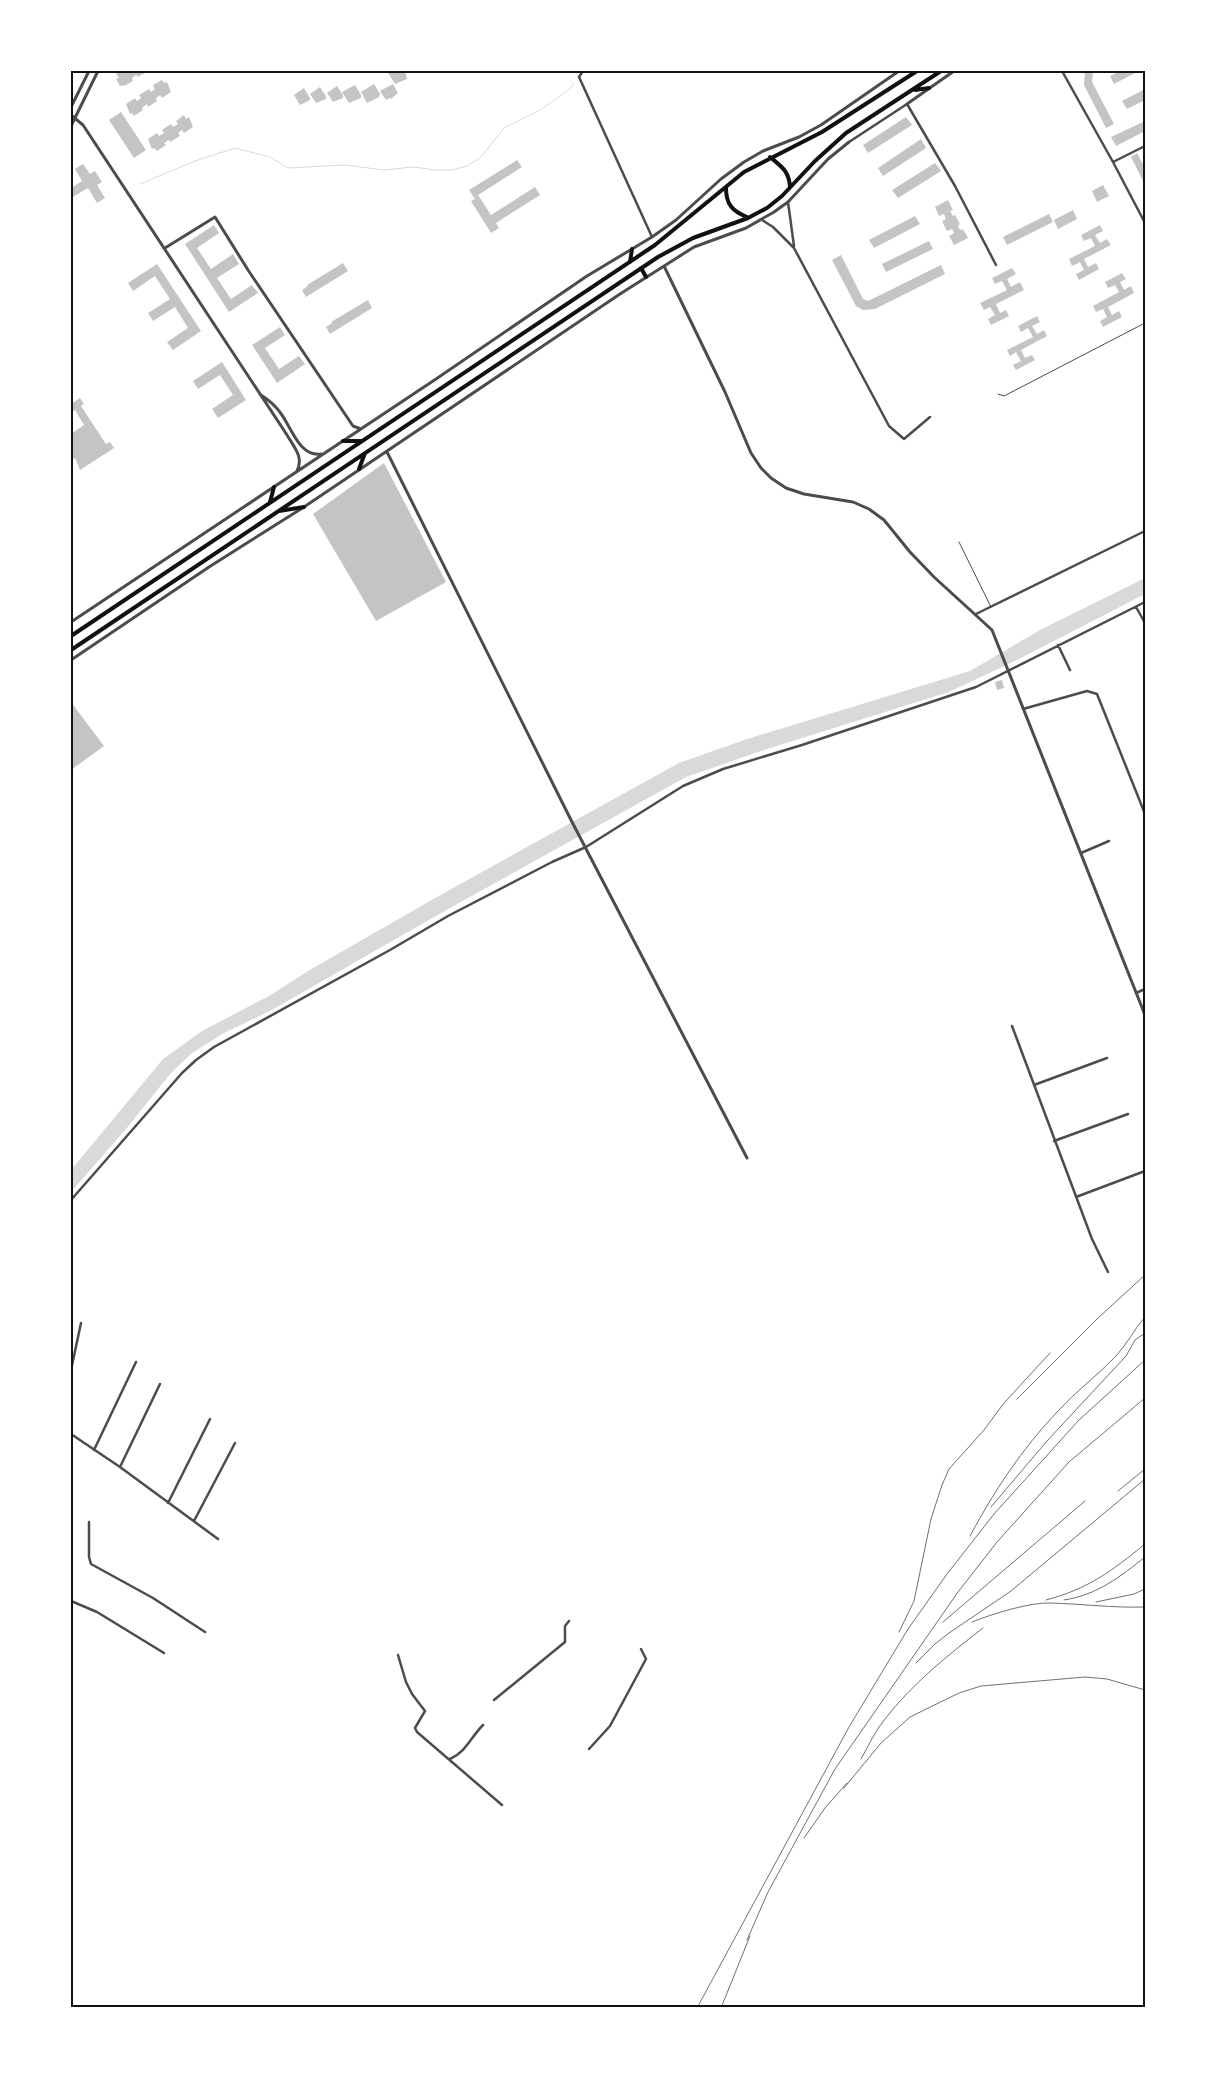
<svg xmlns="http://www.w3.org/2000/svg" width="1216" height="2079" viewBox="0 0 1216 2079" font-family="Mulish,sans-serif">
<rect width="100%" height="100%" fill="#fff"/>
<path fill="#d9d9d9" d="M 1145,578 L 1145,594 L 1019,659 L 949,692 L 764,750 L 686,777 L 441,913 L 270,1011 L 224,1033 L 192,1053 L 170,1074 L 126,1129 L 71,1192 L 71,1170 L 163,1059 L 202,1031 L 269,996 L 308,971 L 435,898 L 621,795 L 679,763 L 747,739 L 970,671 L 1040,630 Z"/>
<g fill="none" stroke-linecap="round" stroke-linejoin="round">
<path stroke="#d9d9d9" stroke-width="1" d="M 140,184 L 195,161 L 235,148 L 270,157 L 288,168 L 345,165 L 384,170 L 413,167 L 436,170 L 452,170 L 467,166 L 481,157 L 504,128 L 540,110 L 570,89 L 574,83"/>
</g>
<path fill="#c4c4c4" d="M 120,71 L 148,71 L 138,77 L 136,75 L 132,78 L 133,81 L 124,86 L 123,85 L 120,86 L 116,79 L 119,78 L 116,74 Z
M 392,71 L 405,71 L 407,79 L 395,84 L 388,73 Z
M 1085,71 L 1093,71 L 1092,82 L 1114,124 L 1106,128 L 1084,85 Z
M 1120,71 L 1139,71 L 1114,84 L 1110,76 Z
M 162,80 L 164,83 L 167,82 L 171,92 L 162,98 L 160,95 L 156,98 L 157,101 L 148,107 L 147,104 L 142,108 L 143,110 L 134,116 L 132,113 L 130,114 L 126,104 L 135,98 L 137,101 L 141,98 L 139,95 L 149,89 L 151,92 L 155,89 L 153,85 Z
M 374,84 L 380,94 L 379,97 L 367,103 L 361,92 Z
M 393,84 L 398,93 L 391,99 L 390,98 L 386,100 L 380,91 Z
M 355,85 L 361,95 L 361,98 L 349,103 L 342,92 Z
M 337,86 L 343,95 L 343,98 L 333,102 L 327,93 Z
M 320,87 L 326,96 L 326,99 L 316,103 L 310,94 Z
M 304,88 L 310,98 L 310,100 L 300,105 L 294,95 Z
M 1145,89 L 1145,100 L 1127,109 L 1122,101 Z
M 121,112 L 146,150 L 134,158 L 109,120 Z
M 184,115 L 186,119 L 189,117 L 193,127 L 184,133 L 182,130 L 178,133 L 180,136 L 170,142 L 169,140 L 164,143 L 166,145 L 157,151 L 154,148 L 152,149 L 148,139 L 157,133 L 159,136 L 164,133 L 162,130 L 171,124 L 173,127 L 178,124 L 176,121 Z
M 906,117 L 912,125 L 868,153 L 863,145 Z
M 1145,121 L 1145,131 L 1116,146 L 1111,137 Z
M 921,139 L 926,148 L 883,176 L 878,168 Z
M 1137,153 L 1145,168 L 1145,185 L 1131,157 Z
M 517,160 L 522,167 L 478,195 L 491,215 L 535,187 L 540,195 L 496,223 L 499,228 L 491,233 L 471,201 L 475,199 L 469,190 Z
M 935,163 L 941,171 L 898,198 L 892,190 Z
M 83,164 L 90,174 L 95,171 L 102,182 L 97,185 L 105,198 L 97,203 L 88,188 L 71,198 L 71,188 L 82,181 L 75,169 Z
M 1103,185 L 1109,196 L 1097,202 L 1092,191 Z
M 948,200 L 953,210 L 950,211 L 953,216 L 955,215 L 960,224 L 958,226 L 960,230 L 963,229 L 968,238 L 954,245 L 949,236 L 954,233 L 952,229 L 947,231 L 942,221 L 946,219 L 944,214 L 939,216 L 935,207 Z
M 1073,210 L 1077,219 L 1058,229 L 1054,220 Z
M 1049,214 L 1053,222 L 1007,245 L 1003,237 Z
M 915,216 L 920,224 L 874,248 L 869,240 Z
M 214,225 L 219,233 L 197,248 L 211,269 L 233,254 L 239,264 L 217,278 L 231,299 L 252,285 L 258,293 L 229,312 L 185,244 Z
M 1100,225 L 1103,231 L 1095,235 L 1100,243 L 1107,239 L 1111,245 L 1084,259 L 1088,267 L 1096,263 L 1099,269 L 1079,280 L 1076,274 L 1084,270 L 1080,262 L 1072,266 L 1069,259 L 1095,246 L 1091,238 L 1084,241 L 1081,235 Z
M 929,241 L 933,249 L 886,272 L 882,264 Z
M 841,255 L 863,299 L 868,301 L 941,265 L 945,274 L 875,309 L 863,310 L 856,306 L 832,260 Z
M 343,263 L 348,271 L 306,297 L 302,290 L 308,286 L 307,285 Z
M 157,264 L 201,331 L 173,350 L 167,342 L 188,328 L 175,307 L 153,321 L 148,313 L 170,299 L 155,276 L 133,291 L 128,283 Z
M 1012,268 L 1016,274 L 1007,279 L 1011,287 L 1020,282 L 1024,290 L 996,304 L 1000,313 L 1006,310 L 1009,316 L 991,325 L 988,319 L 995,315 L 990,307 L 984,310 L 980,303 L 1007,290 L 1002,281 L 995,284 L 992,278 Z
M 1122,273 L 1126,279 L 1120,282 L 1124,290 L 1131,286 L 1134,293 L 1108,307 L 1112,315 L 1119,311 L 1122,317 L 1103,327 L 1100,321 L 1107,317 L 1103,309 L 1096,312 L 1093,306 L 1119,292 L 1115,285 L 1108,288 L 1105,282 Z
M 368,300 L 372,308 L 330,334 L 326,327 L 332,323 L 331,322 Z
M 1037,316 L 1040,322 L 1032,326 L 1037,334 L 1044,330 L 1047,336 L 1021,350 L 1025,358 L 1032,355 L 1035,360 L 1016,370 L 1013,365 L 1021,361 L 1016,352 L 1010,356 L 1007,350 L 1033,337 L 1028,328 L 1021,332 L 1018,326 Z
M 280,327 L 285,335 L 265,348 L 279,369 L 299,356 L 305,364 L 277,383 L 252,345 Z
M 222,362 L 246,400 L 218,418 L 212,409 L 233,395 L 220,375 L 198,389 L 193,381 Z
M 80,398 L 84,404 L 81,406 L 106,444 L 110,442 L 114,448 L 80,470 L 75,458 L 71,460 L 71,434 L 84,425 L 75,410 L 71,413 L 71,404 Z
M 384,463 L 446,582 L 376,621 L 313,514 Z
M 1002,680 L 1004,688 L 997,690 L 995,682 Z
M 71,702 L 104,746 L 71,770 Z"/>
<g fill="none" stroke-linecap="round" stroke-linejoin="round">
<path stroke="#4c4c4c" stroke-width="1" d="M 998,394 L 1004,396 L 1145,323
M 959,542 L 991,607"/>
<path stroke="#4c4c4c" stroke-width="2.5" d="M 583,71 L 579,77 L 652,237
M 1062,71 L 1113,162 L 1145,223
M 849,142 L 907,104 L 955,186 L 996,265
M 1113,162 L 1145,146
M 788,202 L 794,246
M 762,220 L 773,227 L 794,248 L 889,426 L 904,439 L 930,417
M 1136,607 L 1145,623
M 976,614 L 1145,531
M 1058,645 L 1070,670
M 1023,709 L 1087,691 L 1097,694 L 1145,814
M 1081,853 L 1109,841
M 1136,993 L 1145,989
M 1012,1026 L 1092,1239 L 1108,1272
M 1034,1085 L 1107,1058
M 1054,1141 L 1128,1114
M 1076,1197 L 1145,1171
M 71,1200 L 182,1073 L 196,1060 L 214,1047 L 390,950 L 448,916 L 552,862 L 586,847 L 683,786 L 723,769 L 802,745 L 976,687 L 1145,602
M 71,1370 L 81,1323
M 71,1434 L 120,1467 L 218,1539
M 94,1450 L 136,1362
M 120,1467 L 160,1384
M 168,1503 L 210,1419
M 194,1521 L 235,1443
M 89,1522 L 89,1557 L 91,1564 L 153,1598 L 205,1632
M 71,1601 L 97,1612 L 164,1653
M 398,1655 L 406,1682 L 412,1694 L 425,1711 L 415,1728 L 417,1732 L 502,1805
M 494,1700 L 565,1642 L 565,1626 L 569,1621
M 589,1749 L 610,1726 L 646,1659 L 641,1649
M 450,1759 C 466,1752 471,1737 483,1725"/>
<path stroke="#4c4c4c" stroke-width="3" d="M 907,104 L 954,71
M 71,107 L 89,71
M 71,115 L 83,125 L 287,435 C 294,447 304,457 297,471
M 71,126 L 98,71
M 165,248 L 215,217 L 248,270 L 353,426 L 361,429
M 664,266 L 725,392 L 751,453 L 761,468 L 771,478 L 786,488 L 804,494 L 853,502 L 869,509 L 884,520 L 910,552 L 934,577 L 992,630 L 1145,1015
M 261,395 C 267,399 274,404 279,411 C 291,425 298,457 321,454
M 387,452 L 571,820 L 747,1158
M 71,622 L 436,379 L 587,276 L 652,237 L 676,220 L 721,179 L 744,162 L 763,151 L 799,137 L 821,125 L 899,71
M 71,660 L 209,567 L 304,507 L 620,294 L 694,247 L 746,228 L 774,212 L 788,202 L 828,159 L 849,142"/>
<path stroke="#111" stroke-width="4" d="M 915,90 L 929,88
M 770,157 C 782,167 789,171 790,187
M 726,188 C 726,204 732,211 747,217
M 630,262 L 632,249
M 641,268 L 646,277
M 343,441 L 361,441
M 359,469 L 365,453
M 270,502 L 274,487
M 279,511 L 304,507
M 71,636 L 655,245 L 744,172 L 822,132 L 917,71
M 71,650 L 658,257 L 693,238 L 748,218 L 767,208 L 782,196 L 815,161 L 846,133 L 941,71"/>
<path stroke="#707070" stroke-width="1" d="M 1017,1399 L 1097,1319 L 1145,1275
M 1118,1491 L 1145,1469
M 991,1507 L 1047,1441 L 1126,1356 L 1135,1340 L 1145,1333
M 970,1536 C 994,1491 1022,1449 1057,1412 C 1075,1392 1097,1376 1115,1357 C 1127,1345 1134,1329 1145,1317
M 1046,1600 C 1088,1589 1112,1571 1145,1544
M 1064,1600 C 1097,1595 1120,1577 1145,1557
M 1096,1602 L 1134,1594 L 1145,1589
M 943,1622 L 1085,1501
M 972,1622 C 992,1614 1030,1602 1051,1603 C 1083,1604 1113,1608 1145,1607
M 899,1632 L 914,1601 L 931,1519 L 942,1485 L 949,1469 L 984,1430 L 1004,1403 L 1050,1353
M 916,1663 L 935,1644 L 949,1633 L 1011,1591 L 1145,1479
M 861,1759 C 869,1745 875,1731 885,1719 C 912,1684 948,1655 983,1628
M 844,1788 L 881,1743 L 910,1717 L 959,1693 L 981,1686 L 1085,1677 L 1107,1679 L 1145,1690
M 804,1838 L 825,1808 L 847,1783
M 747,1940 L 768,1892 L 835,1769 L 958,1592 L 997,1542 L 1069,1462 L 1145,1398
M 697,2008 L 849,1727 L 908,1629 L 947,1574 L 994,1514 L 1079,1420 L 1145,1360
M 721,2008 L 750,1936"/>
</g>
<rect width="1216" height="2079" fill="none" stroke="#ffffff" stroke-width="145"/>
<rect x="72" y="72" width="1072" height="1934" fill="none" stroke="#111" stroke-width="2"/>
</svg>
